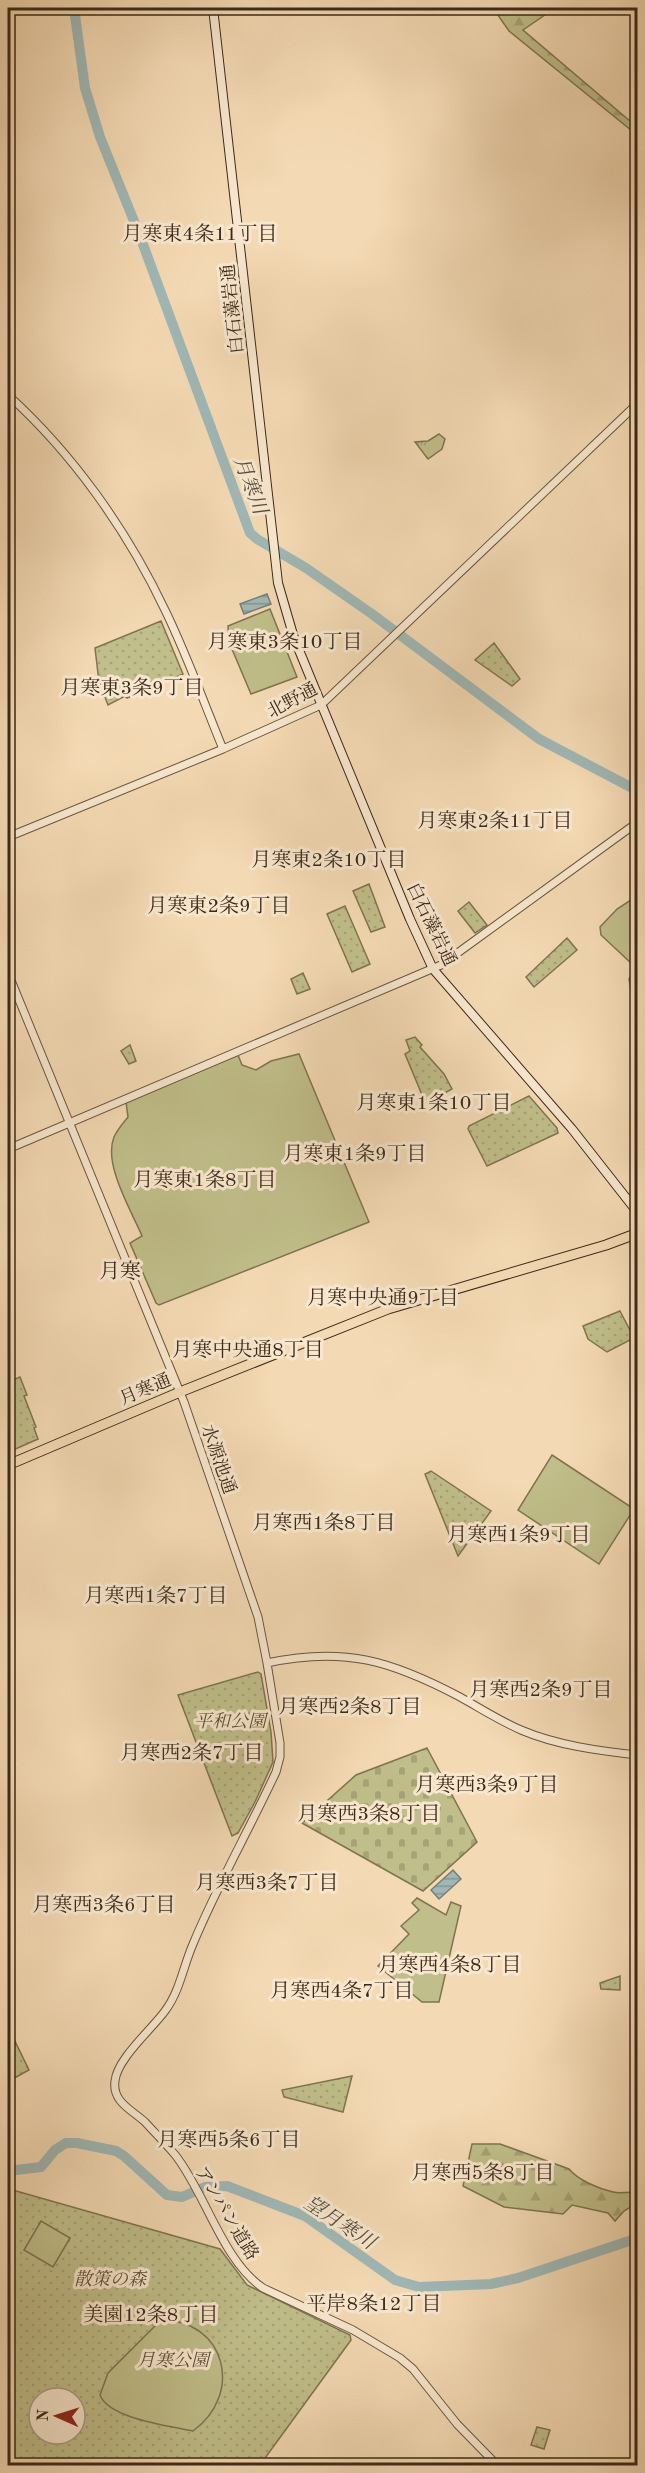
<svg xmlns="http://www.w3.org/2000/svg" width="645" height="2473" viewBox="0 0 645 2473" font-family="'Old Standard TT','Noto Serif JP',serif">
<defs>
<pattern id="grass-tufts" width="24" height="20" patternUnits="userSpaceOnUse" patternTransform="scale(1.5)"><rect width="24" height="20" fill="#c0be8a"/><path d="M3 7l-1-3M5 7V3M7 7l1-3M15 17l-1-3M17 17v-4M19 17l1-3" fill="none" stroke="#a6a376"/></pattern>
<pattern id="forest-firs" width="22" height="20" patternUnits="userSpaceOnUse" patternTransform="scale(1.5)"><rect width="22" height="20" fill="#c0be8a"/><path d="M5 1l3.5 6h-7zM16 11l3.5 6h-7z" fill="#a6a376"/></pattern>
<pattern id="cemetery-stones" width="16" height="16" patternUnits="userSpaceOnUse" patternTransform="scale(1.5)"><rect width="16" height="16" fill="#c0be8a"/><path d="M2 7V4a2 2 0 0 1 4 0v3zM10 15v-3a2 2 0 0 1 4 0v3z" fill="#a6a376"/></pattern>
<pattern id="park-dots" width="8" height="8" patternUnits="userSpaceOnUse" patternTransform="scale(1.5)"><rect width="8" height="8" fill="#c0be8a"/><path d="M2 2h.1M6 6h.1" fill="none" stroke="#a6a376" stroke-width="1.8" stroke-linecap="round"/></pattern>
<pattern id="water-rules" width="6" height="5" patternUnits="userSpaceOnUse" patternTransform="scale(1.5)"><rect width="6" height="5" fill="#9fb8b6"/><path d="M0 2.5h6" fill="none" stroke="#839693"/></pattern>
</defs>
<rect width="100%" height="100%" fill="#f4dab4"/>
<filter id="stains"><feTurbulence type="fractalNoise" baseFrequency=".00333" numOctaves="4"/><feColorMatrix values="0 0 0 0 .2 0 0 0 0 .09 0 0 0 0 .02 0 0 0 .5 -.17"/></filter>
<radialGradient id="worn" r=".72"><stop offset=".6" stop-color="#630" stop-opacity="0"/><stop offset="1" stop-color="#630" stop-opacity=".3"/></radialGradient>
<path fill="url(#grass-tufts)" stroke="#7e7451" stroke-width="1.5" d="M 439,434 L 445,439 L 442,449 L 428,459 L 415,442 L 428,441 Z"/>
<path fill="url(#forest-firs)" stroke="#7e7451" stroke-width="1.5" d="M 493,8 L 555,8 L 523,30 L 637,127 L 637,135 L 509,31 Z
M 472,2144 L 500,2144 L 569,2169 C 578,2180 599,2189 613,2192 C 621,2194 629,2191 637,2193 L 637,2203 L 624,2211 L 615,2221 L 608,2213 L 572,2205 L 563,2214 L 504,2207 L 463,2186 Z"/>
<path fill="url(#cemetery-stones)" stroke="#7e7451" stroke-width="1.5" d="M 427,1748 L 477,1842 L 423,1891 L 302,1823 L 356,1775 Z"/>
<path fill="url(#park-dots)" stroke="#7e7451" stroke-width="1.5" fill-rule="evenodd" d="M 161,621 L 183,674 L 127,698 L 125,696 L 108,705 L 99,682 L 95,648 Z
M 494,643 L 520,679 L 512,686 L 475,660 Z
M 369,884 L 385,927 L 371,932 L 353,891 Z
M 469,902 L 487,925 L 475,933 L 458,911 Z
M 345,906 L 370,964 L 352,972 L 327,914 Z
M 567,938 L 577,950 L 534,987 L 526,977 Z
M 303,973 L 310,989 L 297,994 L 291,979 Z
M 415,1037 L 422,1045 L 420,1047 L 444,1074 L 452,1089 L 427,1103 L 425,1102 L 405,1054 L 410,1051 L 406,1040 Z
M 130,1045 L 136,1061 L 129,1064 L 121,1051 Z
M 529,1096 L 557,1128 L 558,1133 L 487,1166 L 468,1129 L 469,1126 Z
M 620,1311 L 634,1338 L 607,1352 L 588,1339 L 583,1326 Z
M 20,1377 L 27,1395 L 24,1396 L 36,1427 L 34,1428 L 38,1439 L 11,1451 L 8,1441 L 8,1382 Z
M 431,1471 L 491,1511 L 458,1556 L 425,1474 Z
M 258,1672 L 261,1674 L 271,1732 L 273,1762 L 255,1802 L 238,1833 L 232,1836 L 178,1695 Z
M 620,1976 L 620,1990 L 601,1989 L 600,1983 Z
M 8,2027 L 29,2070 L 9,2081 L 14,2125 L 9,2189 L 220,2249 L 247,2285 L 350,2335 L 351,2340 L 260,2465 L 8,2465 ZM 39,2398 L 75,2398 L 75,2434 L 39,2434 Z
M 352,2076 L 343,2112 L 284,2097 L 282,2090 Z
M 537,2427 L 550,2430 L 544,2449 L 531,2445 Z"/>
<path fill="#c0be8a" stroke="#7e7451" stroke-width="1.5" d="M 270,609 L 297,677 L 251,694 L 229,642 L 228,626 Z
M 637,896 L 637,996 L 632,996 L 629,979 L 635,970 L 633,965 L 601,935 L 600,927 L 617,909 Z
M 299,1054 L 369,1222 L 159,1305 L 156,1303 L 130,1243 L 142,1236 C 131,1210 103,1164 114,1137 C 117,1130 123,1123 128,1117 L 126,1102 L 238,1055 L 242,1065 L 256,1070 L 271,1061 Z
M 552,1455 L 634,1509 L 599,1564 L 518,1510 Z
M 417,1898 L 446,1915 L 451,1902 L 461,1906 L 439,2002 L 422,2002 L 378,1966 L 409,1934 L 401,1926 L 419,1910 L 412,1903 Z
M 41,2221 L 70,2238 L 53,2267 L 24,2250 Z
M 161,2320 C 226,2320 244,2394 193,2431 C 171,2426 109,2419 100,2395 L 108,2373 Z"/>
<path fill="url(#water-rules)" stroke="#777f77" stroke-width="1.5" d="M 267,594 L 271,604 L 244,614 L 240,604 Z
M 453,1870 L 461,1879 L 439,1899 L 431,1890 Z"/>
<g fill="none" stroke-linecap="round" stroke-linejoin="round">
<path stroke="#9fb8b6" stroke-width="10" d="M 74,8 L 85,88 L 100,137 L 138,231 L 250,533 L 257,539 L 306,568 L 372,614 L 539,739 L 638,791
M 8,2171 L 41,2167 L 55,2150 L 66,2143 L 77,2143 L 116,2151 L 124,2156 L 167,2195 L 182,2197 L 205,2187 L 227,2186 L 305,2216 L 395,2280 L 419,2287 L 491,2284 L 518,2278 L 638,2238"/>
<defs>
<path id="tertiary" d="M 8,395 C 73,454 127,530 165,610 C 187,655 204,703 223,749
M 8,837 L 223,749 L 321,705 L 638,403
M 8,973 L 184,1402 L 258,1617 L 267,1663 C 344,1646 392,1661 460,1697 C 480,1708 500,1721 521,1730 C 556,1745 599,1751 638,1755
M 8,1149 L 441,965 L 638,822
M 267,1663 L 280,1743 L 280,1757 L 276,1772 C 249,1830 217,1886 193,1944 C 183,1967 180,1991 165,2011 C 151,2030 117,2059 115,2081 C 112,2102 132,2110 145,2122 C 155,2133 167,2145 176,2156 C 206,2195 223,2261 263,2288 L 353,2330 L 400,2358 L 413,2369 L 457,2424 L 498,2466"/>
<path id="secondary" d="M 213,8 L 278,583 L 294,638 L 410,919 L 433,969 L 572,1129 L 638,1213"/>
<path id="trunk" d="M 8,1465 L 180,1392 L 388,1309 L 606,1245 L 638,1233"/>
</defs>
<use href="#tertiary" stroke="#69553f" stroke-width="9"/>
<use href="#secondary" stroke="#3b2918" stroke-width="10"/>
<use href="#trunk" stroke="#3b2918" stroke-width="11"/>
<use href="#tertiary" stroke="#f8e7ce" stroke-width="7"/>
<use href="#secondary" stroke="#f8e7ce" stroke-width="8"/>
<use href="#trunk" stroke="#f4dab4" stroke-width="9"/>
</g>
<g text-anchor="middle" stroke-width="6" stroke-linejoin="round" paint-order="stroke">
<g font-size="18" fill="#3b2918" stroke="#f8e7ce">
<text transform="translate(232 309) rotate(-96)" y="6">白石藻岩通</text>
<text transform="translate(292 700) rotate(-28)" y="6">北野通</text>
<text transform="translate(432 924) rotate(64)" y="6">白石藻岩通</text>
<text transform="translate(145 1389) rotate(-23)" y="6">月寒通</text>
<text transform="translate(219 1459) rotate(71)" y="6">水源池通</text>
<text transform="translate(227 2213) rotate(59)" y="6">アンパン道路</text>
</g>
<g font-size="18" font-style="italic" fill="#5c4e34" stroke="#f8e7ce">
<text x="230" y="1727">平和公園</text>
<text x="110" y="2285">散策の森</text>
<text x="173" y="2366">月寒公園</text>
</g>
<g font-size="20" fill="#3b2918" stroke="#f8e7ce">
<text x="200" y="240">月寒東4条11丁目</text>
<text x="285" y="648">月寒東3条10丁目</text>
<text x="132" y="694">月寒東3条9丁目</text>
<text x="495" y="827">月寒東2条11丁目</text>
<text x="329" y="866">月寒東2条10丁目</text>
<text x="219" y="912">月寒東2条9丁目</text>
<text x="434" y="1109">月寒東1条10丁目</text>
<text x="355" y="1160">月寒東1条9丁目</text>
<text x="205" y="1186">月寒東1条8丁目</text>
<text x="383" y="1304">月寒中央通9丁目</text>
<text x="248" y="1356">月寒中央通8丁目</text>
<text x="324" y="1529">月寒西1条8丁目</text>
<text x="519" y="1541">月寒西1条9丁目</text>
<text x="156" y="1602">月寒西1条7丁目</text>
<text x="541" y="1696">月寒西2条9丁目</text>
<text x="350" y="1713">月寒西2条8丁目</text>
<text x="192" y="1759">月寒西2条7丁目</text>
<text x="487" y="1791">月寒西3条9丁目</text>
<text x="369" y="1820">月寒西3条8丁目</text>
<text x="267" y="1889">月寒西3条7丁目</text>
<text x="104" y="1911">月寒西3条6丁目</text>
<text x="450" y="1971">月寒西4条8丁目</text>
<text x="342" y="1997">月寒西4条7丁目</text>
<text x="229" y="2146">月寒西5条6丁目</text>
<text x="483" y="2179">月寒西5条8丁目</text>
<text x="374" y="2310">平岸8条12丁目</text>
<text x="151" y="2321">美園12条8丁目</text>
</g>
<g font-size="20" font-style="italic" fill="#544d40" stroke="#f8e7ce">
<text transform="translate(251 485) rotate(69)" y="7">月寒川</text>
<text transform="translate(340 2222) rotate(33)" y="7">望月寒川</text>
</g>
<g font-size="21" fill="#3b2918" stroke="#f8e7ce">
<text x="120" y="1278">月寒</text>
</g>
</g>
<rect width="645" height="2473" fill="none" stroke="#f4dab4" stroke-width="30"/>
<rect x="9" y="9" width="627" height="2455" fill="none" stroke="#3b2918" stroke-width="3"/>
<rect x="15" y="15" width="615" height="2443" fill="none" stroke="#3b2918" stroke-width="1.5"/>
<g transform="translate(57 2416) rotate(273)"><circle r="28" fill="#f8e7ce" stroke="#ac9b85" stroke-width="1.5"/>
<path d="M0-4.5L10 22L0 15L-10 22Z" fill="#8f2418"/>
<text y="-9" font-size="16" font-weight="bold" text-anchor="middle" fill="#3b2918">N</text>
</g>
<rect width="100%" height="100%" filter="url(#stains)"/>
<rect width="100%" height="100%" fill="url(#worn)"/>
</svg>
